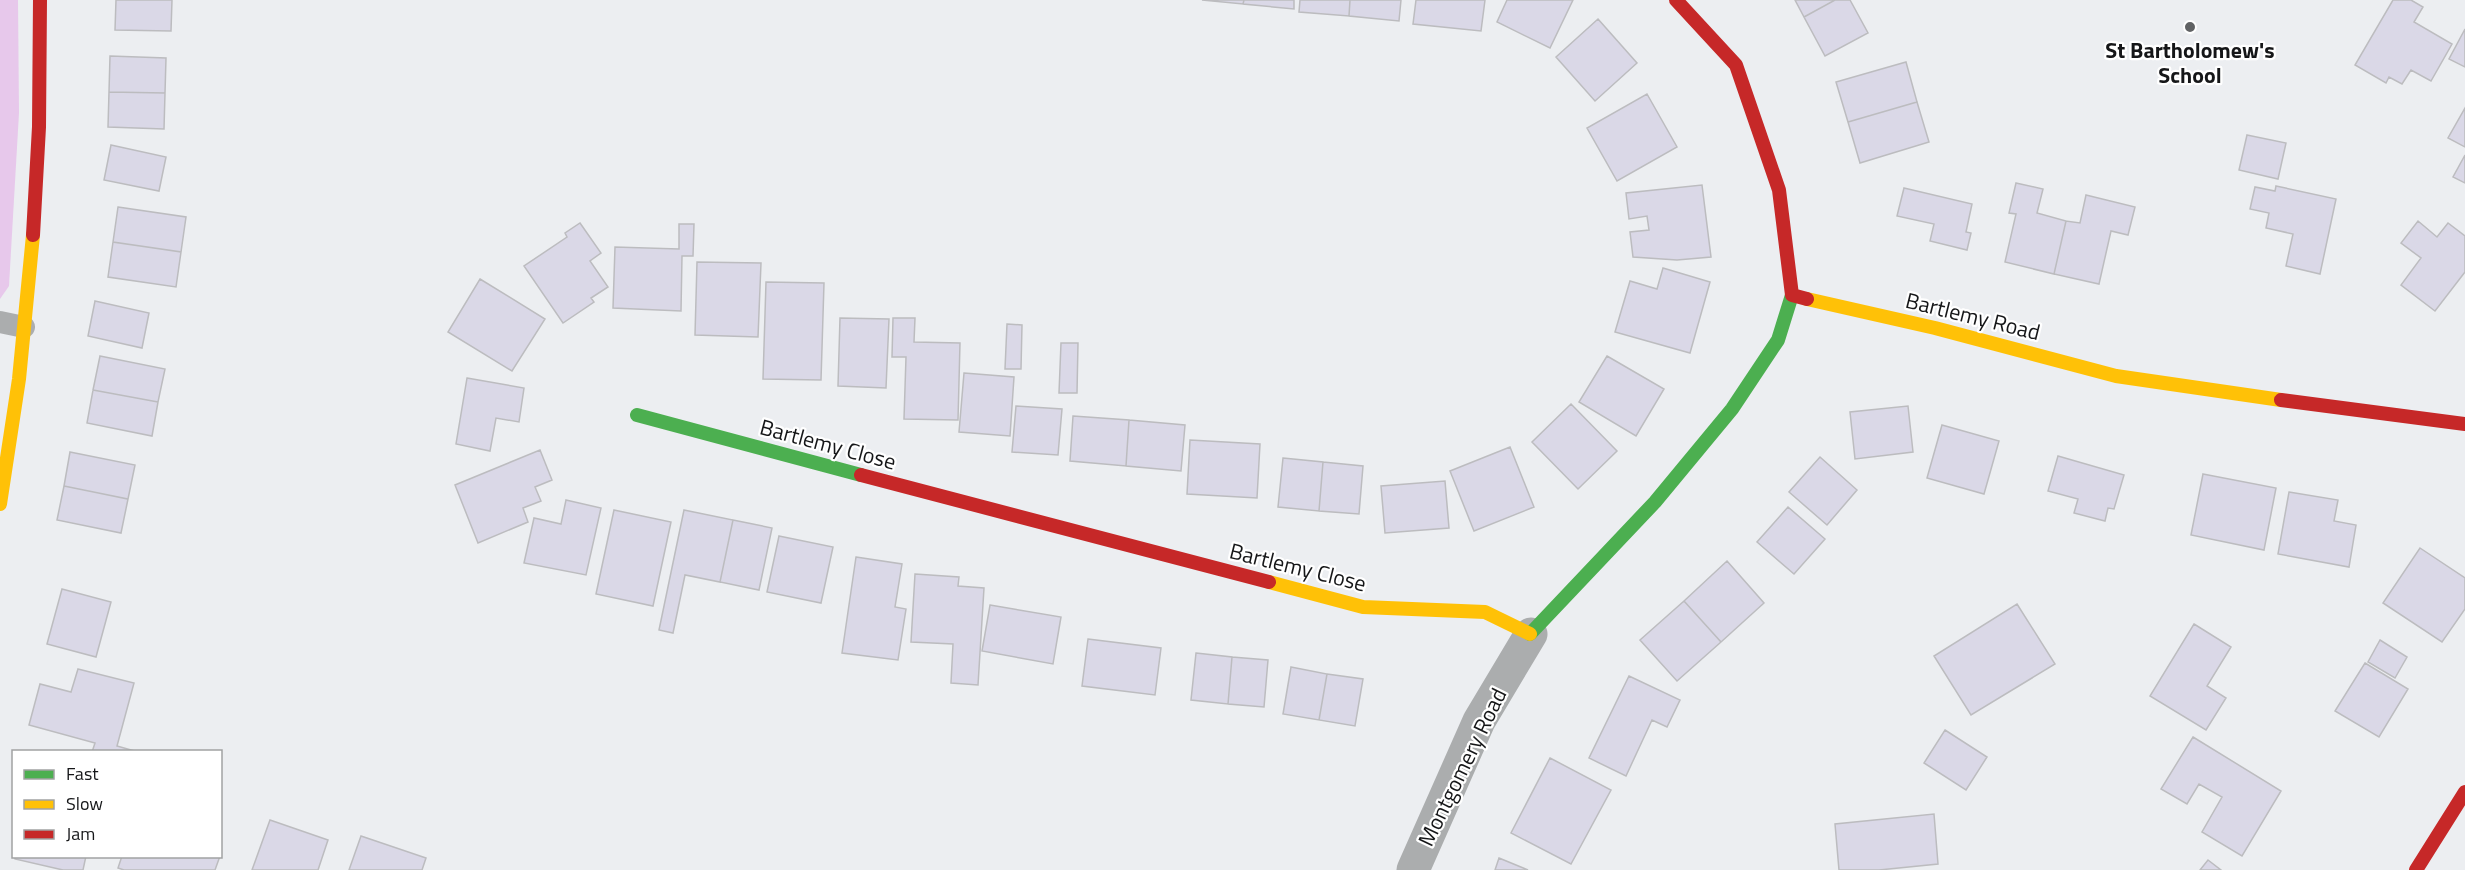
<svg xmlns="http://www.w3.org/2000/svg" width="2465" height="870" viewBox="0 0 2465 870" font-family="'Titillium Web',sans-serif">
<rect width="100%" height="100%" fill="#eceef1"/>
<path fill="#e7c8eb" d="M 0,0 L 18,0 L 19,113 L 9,286 L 0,299 Z"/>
<path fill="#dad8e7" stroke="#bcbcbf" stroke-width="1.5" d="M 116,0 L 172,0 L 171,31 L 115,30 Z
M 1202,0 L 1244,0 L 1243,4 Z
M 1244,0 L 1294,0 L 1294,9 L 1243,4 Z
M 1300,0 L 1350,0 L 1349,16 L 1299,12 Z
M 1350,0 L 1401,0 L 1399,21 L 1349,16 Z
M 1416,0 L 1485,0 L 1481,31 L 1413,24 Z
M 1507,0 L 1573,0 L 1550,48 L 1497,22 Z
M 1795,0 L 1835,0 L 1804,17 Z
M 1835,0 L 1850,0 L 1868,33 L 1825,56 L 1804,17 Z
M 2393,0 L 2411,0 L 2423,7 L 2414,22 L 2452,44 L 2431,81 L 2411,70 L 2402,84 L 2389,77 L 2386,83 L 2355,65 Z
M 1598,19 L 1637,63 L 1595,101 L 1556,57 Z
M 2465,29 L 2465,67 L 2449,59 Z
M 110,56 L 166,58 L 165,93 L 109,92 Z
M 1906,62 L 1917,102 L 1848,122 L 1836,82 Z
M 109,92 L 165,93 L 164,129 L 108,127 Z
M 1647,94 L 1677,147 L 1617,181 L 1587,128 Z
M 1917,102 L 1929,142 L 1860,163 L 1848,122 Z
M 2465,108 L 2465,147 L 2448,138 Z
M 2247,135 L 2286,143 L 2278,179 L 2239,170 Z
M 111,145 L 166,157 L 159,191 L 104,180 Z
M 2465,155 L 2465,183 L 2453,177 Z
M 2016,183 L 2043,189 L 2037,213 L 2066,221 L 2054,274 L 2005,262 L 2016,214 L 2009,213 Z
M 1702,185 L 1711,257 L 1677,260 L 1633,257 L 1630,232 L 1649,230 L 1647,216 L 1629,219 L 1626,193 Z
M 2276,186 L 2336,199 L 2320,274 L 2286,266 L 2293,234 L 2266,228 L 2269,213 L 2250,209 L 2255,187 L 2275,191 Z
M 1904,188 L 1972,204 L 1966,232 L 1971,233 L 1967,250 L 1930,241 L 1934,224 L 1897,216 Z
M 2086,195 L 2135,207 L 2128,235 L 2111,231 L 2099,284 L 2054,274 L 2066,221 L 2080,223 Z
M 118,207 L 186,217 L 181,252 L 113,242 Z
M 2418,221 L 2437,237 L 2448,223 L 2465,236 L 2465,272 L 2435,311 L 2401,285 L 2421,258 L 2401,243 Z
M 580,223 L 601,253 L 590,261 L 608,287 L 591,298 L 594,302 L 563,323 L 524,266 L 567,237 L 565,233 Z
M 679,224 L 694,224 L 693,256 L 682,256 L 681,311 L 613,308 L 615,247 L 679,249 Z
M 113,242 L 181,252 L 176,287 L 108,277 Z
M 697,262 L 761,263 L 758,337 L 695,335 Z
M 1663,268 L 1710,282 L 1690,353 L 1615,332 L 1630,281 L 1657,289 Z
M 480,279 L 545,319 L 512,371 L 448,332 Z
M 766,282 L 824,283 L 821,380 L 763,379 Z
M 95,301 L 149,313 L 142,348 L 88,336 Z
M 840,318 L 889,319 L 886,388 L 838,386 Z
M 893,318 L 915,318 L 914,342 L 960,343 L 958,420 L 904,419 L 906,357 L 892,357 Z
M 1007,324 L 1022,325 L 1021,369 L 1005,369 Z
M 1061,343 L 1078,343 L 1077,393 L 1059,393 Z
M 100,356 L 165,369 L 158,402 L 93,390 Z
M 1607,356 L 1664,389 L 1636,436 L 1579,402 Z
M 964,373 L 1014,377 L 1010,436 L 959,432 Z
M 467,378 L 524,388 L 519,422 L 496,418 L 490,451 L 456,444 Z
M 93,390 L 158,402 L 152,436 L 87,423 Z
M 1571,404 L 1617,451 L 1578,489 L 1532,442 Z
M 1016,406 L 1062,409 L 1058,455 L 1012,452 Z
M 1908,406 L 1913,452 L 1855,459 L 1850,412 Z
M 1073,416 L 1129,420 L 1126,466 L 1070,461 Z
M 1129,420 L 1185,425 L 1181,471 L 1126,466 Z
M 1942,425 L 1999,441 L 1984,494 L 1927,478 Z
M 1190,440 L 1260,444 L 1257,498 L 1187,494 Z
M 1510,447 L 1534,507 L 1474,531 L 1450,471 Z
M 540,450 L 552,480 L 535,487 L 541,501 L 523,508 L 528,522 L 478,543 L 455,485 Z
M 70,452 L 135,465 L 128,499 L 64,486 Z
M 2058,456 L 2124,475 L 2114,509 L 2108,508 L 2105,521 L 2074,513 L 2078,499 L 2048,491 Z
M 1820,457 L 1857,490 L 1827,525 L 1789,492 Z
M 1283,458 L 1323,462 L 1319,511 L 1278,507 Z
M 1323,462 L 1363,466 L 1359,514 L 1319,511 Z
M 2203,474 L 2276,488 L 2264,550 L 2191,535 Z
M 1445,481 L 1449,528 L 1385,533 L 1381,486 Z
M 64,486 L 128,499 L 121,533 L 57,520 Z
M 2289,492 L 2338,500 L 2334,521 L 2356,525 L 2349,567 L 2278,554 Z
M 566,500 L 601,508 L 586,575 L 524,563 L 534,518 L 561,524 Z
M 1788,507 L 1825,539 L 1794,574 L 1757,542 Z
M 614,510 L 671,522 L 653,606 L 596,594 Z
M 684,510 L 733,520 L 720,582 L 685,575 L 673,633 L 659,630 Z
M 733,520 L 772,528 L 759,590 L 720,582 Z
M 779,536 L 833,547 L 821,603 L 767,592 Z
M 2420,548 L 2465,578 L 2465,609 L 2442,642 L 2383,603 Z
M 856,557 L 902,564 L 895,607 L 906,609 L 898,660 L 842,653 Z
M 1727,561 L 1764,603 L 1721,642 L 1684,601 Z
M 915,574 L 959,577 L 958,586 L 984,588 L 978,685 L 951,683 L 953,644 L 911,642 Z
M 62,589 L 111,602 L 96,657 L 47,644 Z
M 1684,601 L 1721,642 L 1677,681 L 1640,640 Z
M 2017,604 L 2055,664 L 1971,715 L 1934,656 Z
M 990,605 L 1061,617 L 1053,664 L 982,651 Z
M 2194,624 L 2231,647 L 2207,686 L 2226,698 L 2206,730 L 2150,696 Z
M 1088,639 L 1161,648 L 1155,695 L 1082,686 Z
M 2380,640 L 2407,657 L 2395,678 L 2368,662 Z
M 1196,653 L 1232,657 L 1228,704 L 1191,700 Z
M 1232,657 L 1268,660 L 1264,707 L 1228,704 Z
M 2365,663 L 2408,689 L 2379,737 L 2335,711 Z
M 1291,667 L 1327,674 L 1319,720 L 1283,714 Z
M 78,669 L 134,683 L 117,746 L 138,752 L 92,752 L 95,743 L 29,725 L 40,684 L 71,692 Z
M 1327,674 L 1363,679 L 1355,726 L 1319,720 Z
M 1629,676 L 1680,700 L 1667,727 L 1652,720 L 1626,776 L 1589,758 Z
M 1945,730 L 1987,757 L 1966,790 L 1924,763 Z
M 2193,737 L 2281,791 L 2242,856 L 2202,832 L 2222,797 L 2199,784 L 2187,804 L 2161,789 Z
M 1550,758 L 1611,790 L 1571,864 L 1511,833 Z
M 1934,814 L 1938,864 L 1879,870 L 1839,870 L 1835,824 Z
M 270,820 L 328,840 L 318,870 L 252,870 Z
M 361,836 L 426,858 L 422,870 L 349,870 Z
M 15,856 L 86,856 L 83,870 L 63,870 L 15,859 Z
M 122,856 L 220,856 L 215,870 L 124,870 L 118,868 Z
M 1499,858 L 1528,870 L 1495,870 Z
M 2208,860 L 2221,870 L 2200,870 Z"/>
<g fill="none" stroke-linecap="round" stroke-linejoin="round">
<path stroke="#abadae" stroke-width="22" d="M 0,322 L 24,327"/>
<path stroke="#abadae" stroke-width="33" d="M 1413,870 L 1479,721 L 1531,634"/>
<path stroke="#4caf50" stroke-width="14" d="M 637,415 L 861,475
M 1530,634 L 1655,502 L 1732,409 L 1778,340 L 1792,295"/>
<path stroke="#ffc107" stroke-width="14" d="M 1807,299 L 1935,328 L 2116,376 L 2281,400
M 0,504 L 19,379 L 33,235
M 1269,582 L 1363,607 L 1485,612 L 1530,634"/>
<path stroke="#c62828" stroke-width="14" d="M 1676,0 L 1736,65 L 1779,190 L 1792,295 L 1807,299
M 33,235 L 39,127 L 40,0
M 2281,400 L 2465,424
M 861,475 L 1269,582
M 2416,870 L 2465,792"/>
</g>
<circle fill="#606264" stroke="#fff" stroke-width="2" cx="2190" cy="27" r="6"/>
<g text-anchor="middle" stroke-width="4.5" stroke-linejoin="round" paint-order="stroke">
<g font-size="22" font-weight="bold" fill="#151618" stroke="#fff">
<text x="2190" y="58">St Bartholomew's<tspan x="2190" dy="25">School</tspan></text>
</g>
<g font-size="22" fill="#151618" stroke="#fff">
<text transform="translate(1973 316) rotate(14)" y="8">Bartlemy Road</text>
<text transform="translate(828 444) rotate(15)" y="8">Bartlemy Close</text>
<text transform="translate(1298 567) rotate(14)" y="8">Bartlemy Close</text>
<text transform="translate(1462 767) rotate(-64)" y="8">Montgomery Road</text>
</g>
</g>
<rect x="12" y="750" width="210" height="108" fill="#ffffff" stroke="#a1a2a3" stroke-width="1.5"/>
<rect x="24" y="770" width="30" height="9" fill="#4caf50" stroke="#a1a2a3" stroke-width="1.5"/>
<text x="66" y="780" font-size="18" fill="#151618">Fast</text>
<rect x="24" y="800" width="30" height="9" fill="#ffc107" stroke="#a1a2a3" stroke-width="1.5"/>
<text x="66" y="810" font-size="18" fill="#151618">Slow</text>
<rect x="24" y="830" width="30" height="9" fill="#c62828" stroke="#a1a2a3" stroke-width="1.5"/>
<text x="66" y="840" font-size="18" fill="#151618">Jam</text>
</svg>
